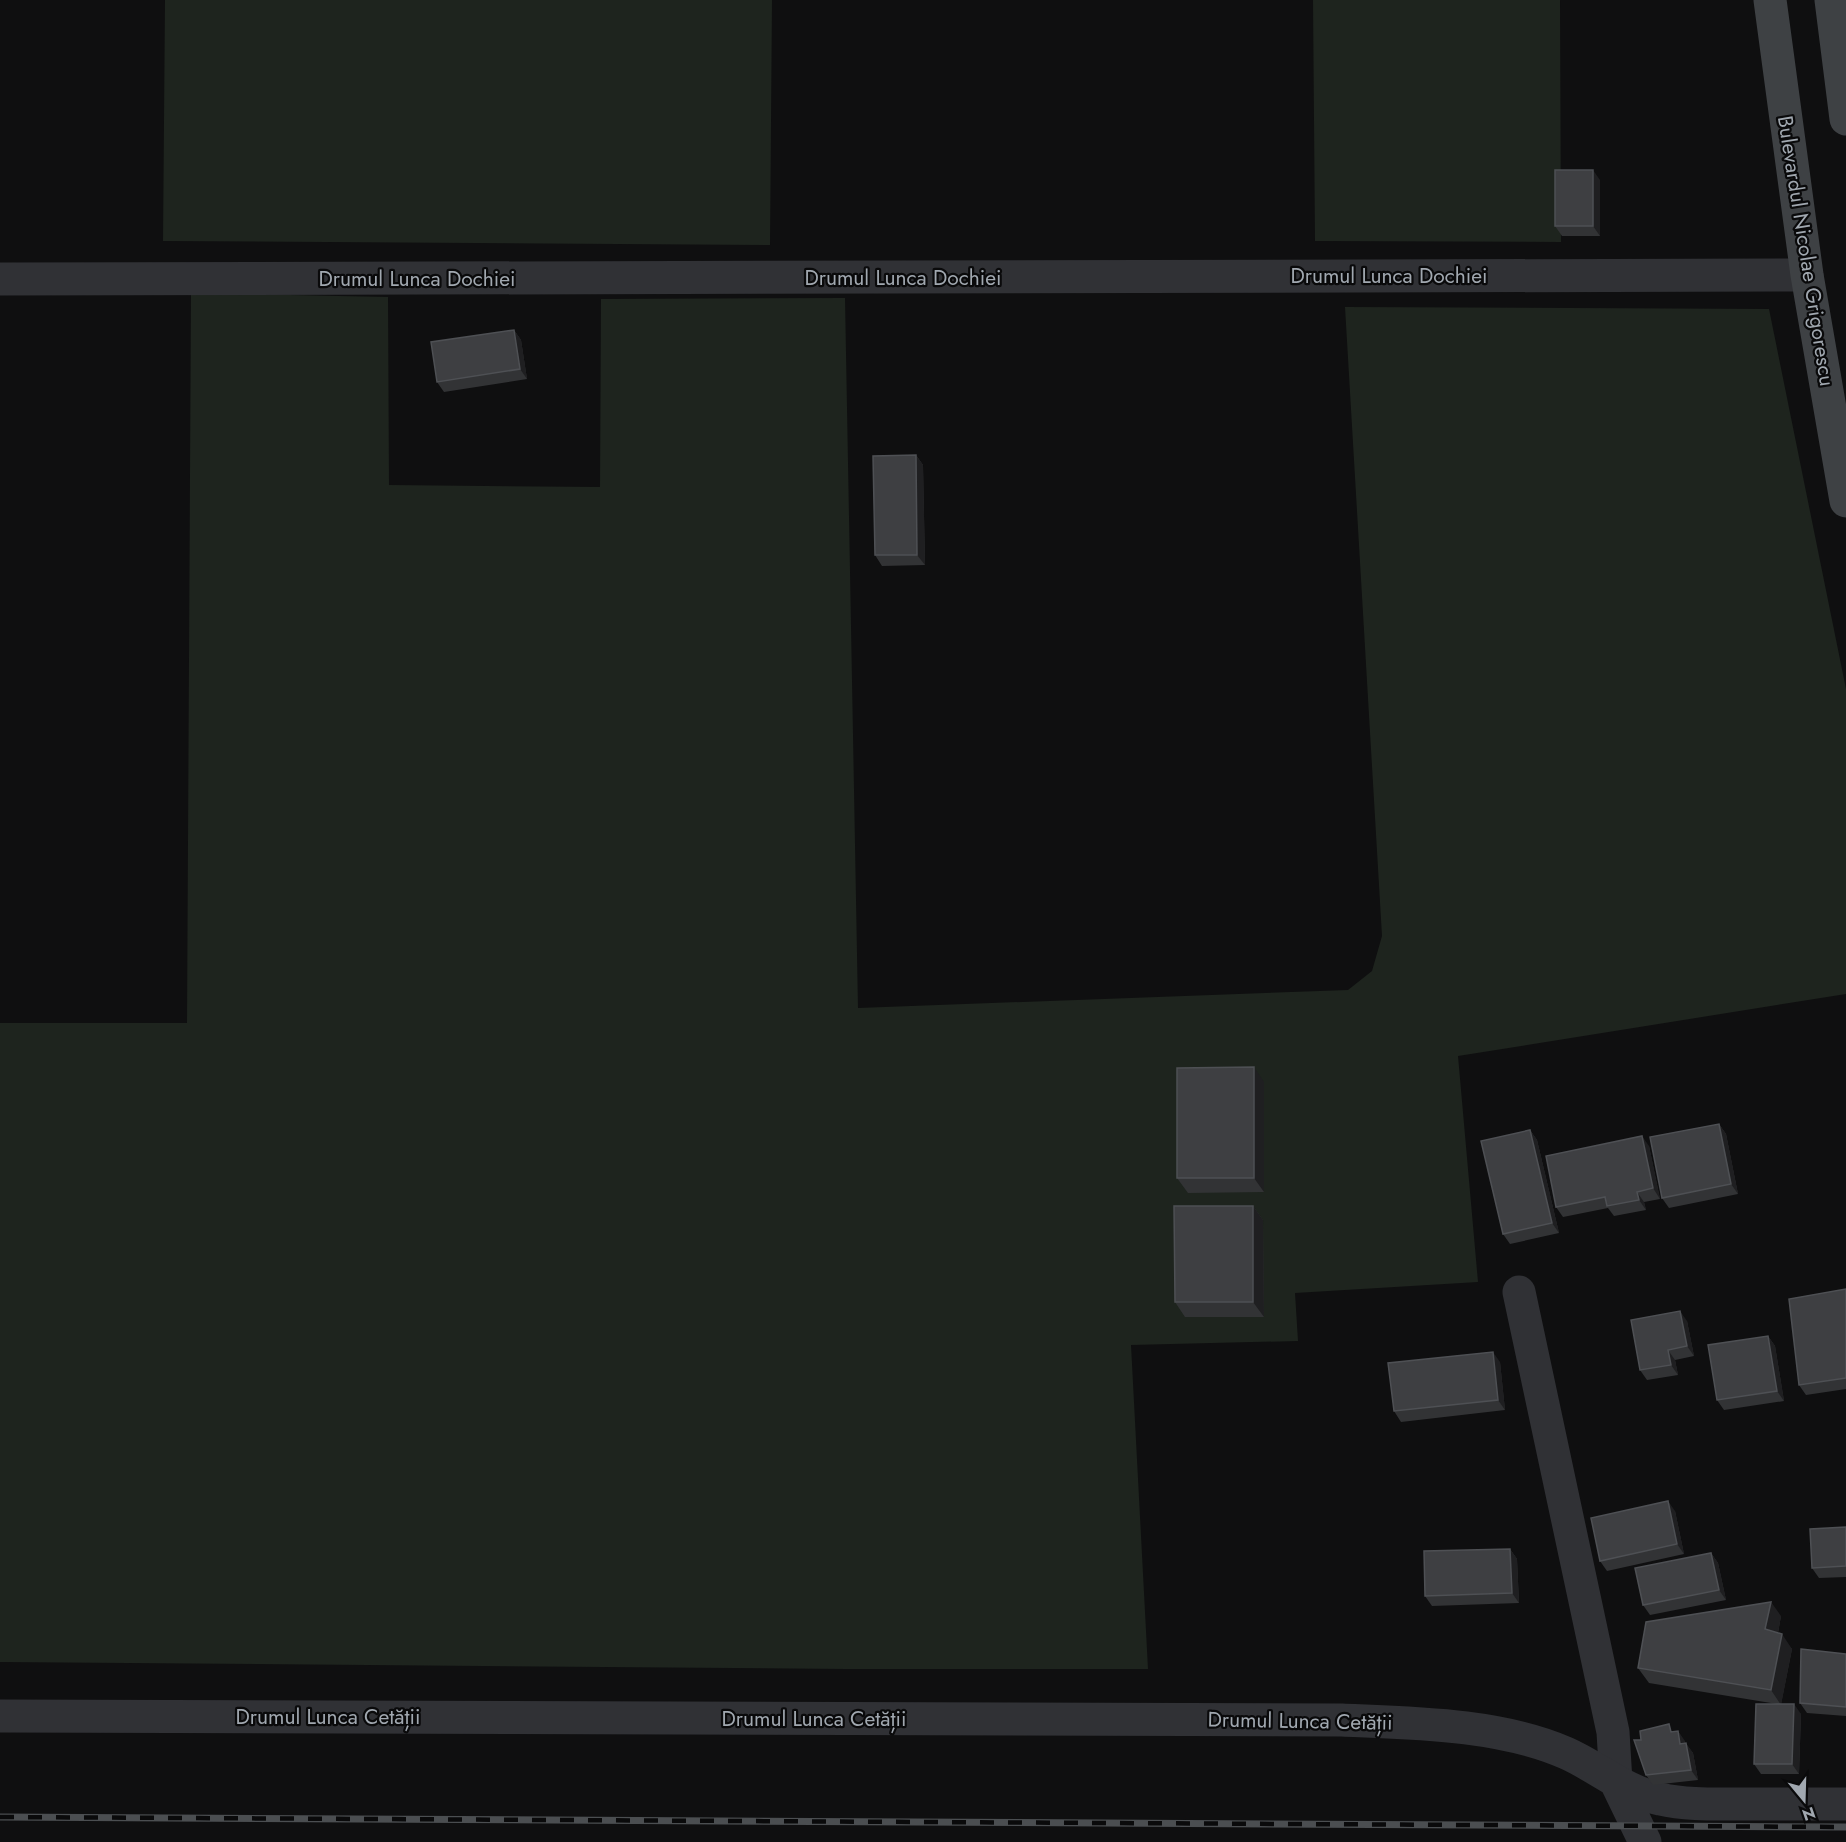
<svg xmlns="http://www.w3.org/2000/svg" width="1846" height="1842" viewBox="0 0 1846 1842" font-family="Jost,sans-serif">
<rect width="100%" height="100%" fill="#0f0f10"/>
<path fill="#1e241e" d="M 165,0 L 772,0 L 770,245 L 163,241 Z
M 1313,0 L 1560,0 L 1561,242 L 1315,241 Z
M 191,293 L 388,297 L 389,485 L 600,487 L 601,299 L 845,298 L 858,1008 L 1348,990 L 1372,971 L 1382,936 L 1345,307 L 1769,309 L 1846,689 L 1846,994 L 1458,1056 L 1478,1282 L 1295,1293 L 1298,1341 L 1131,1345 L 1148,1669 L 847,1669 L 0,1662 L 0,1023 L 187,1023 Z"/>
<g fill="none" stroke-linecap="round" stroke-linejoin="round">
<path stroke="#303135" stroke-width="33" d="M 1519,1292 L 1613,1732 L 1616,1782"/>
<path stroke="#303135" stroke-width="33" d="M 0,279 L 1807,275
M 0,1716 L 1342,1720 C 1414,1723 1500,1724 1566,1753 C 1598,1767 1625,1792 1660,1799 C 1686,1805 1714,1804 1741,1804 C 1776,1804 1811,1804 1846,1804
M 1616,1782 L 1645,1842"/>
<path stroke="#3e4144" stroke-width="33" d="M 1770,0 L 1807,275 L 1846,501
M 1831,0 L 1846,119"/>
<defs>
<path id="rail" d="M 0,1817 L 1846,1827"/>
</defs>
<use href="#rail" stroke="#4b4e51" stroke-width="7"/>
<use href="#rail" stroke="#0a0a0b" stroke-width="4.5" stroke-dasharray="14" stroke-linecap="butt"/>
</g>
<path fill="#323335" d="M 1600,180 L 1600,236 L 1562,236 L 1555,226 Z
M 514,330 L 521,340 L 527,379 L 444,392 L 437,382 Z
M 916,455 L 923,465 L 925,565 L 882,566 L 875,555 Z
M 1264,1082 L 1264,1192 L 1188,1193 L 1177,1178 Z
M 1719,1124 L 1726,1134 L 1738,1194 L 1669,1208 L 1662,1198 Z
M 1530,1130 L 1537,1140 L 1559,1233 L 1510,1244 L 1503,1234 Z
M 1649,1146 L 1660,1199 L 1644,1202 L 1646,1210 L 1614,1216 L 1608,1208 L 1563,1217 L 1556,1207 Z
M 1253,1206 L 1263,1220 L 1264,1317 L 1185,1317 L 1175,1302 Z
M 1846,1289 L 1846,1389 L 1806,1395 L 1799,1385 Z
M 1687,1321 L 1694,1356 L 1675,1360 L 1678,1375 L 1647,1380 L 1640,1370 Z
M 1768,1336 L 1775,1346 L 1784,1401 L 1724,1410 L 1717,1400 Z
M 1500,1362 L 1505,1410 L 1401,1422 L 1394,1411 Z
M 1675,1511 L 1684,1554 L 1607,1571 L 1600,1561 Z
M 1846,1527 L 1846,1577 L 1819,1578 L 1812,1568 Z
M 1510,1549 L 1517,1559 L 1519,1603 L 1432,1606 L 1425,1596 Z
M 1711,1553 L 1718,1563 L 1726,1600 L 1650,1615 L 1643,1605 Z
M 1781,1616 L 1778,1633 L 1792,1649 L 1781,1704 L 1801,1714 L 1799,1774 L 1761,1774 L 1754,1764 L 1777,1704 L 1649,1683 L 1638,1668 Z
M 1846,1654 L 1846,1716 L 1807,1713 L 1800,1703 Z
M 1678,1731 L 1685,1743 L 1693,1753 L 1698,1780 L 1653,1785 L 1646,1775 L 1641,1740 Z"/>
<path fill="#1f1f21" d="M 1593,170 L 1600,180 L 1600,236 L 1593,226 Z
M 514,330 L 521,340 L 527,379 L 520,369 Z
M 916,455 L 923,465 L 925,565 L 917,555 Z
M 1254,1067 L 1264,1082 L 1264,1192 L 1254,1178 Z
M 1719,1124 L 1726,1134 L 1738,1194 L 1731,1184 Z
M 1530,1130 L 1537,1140 L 1559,1233 L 1552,1223 Z
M 1642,1136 L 1649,1146 L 1660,1199 L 1653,1188 Z
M 1637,1192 L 1644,1202 L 1646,1210 L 1639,1200 Z
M 1253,1206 L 1263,1220 L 1264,1317 L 1253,1302 Z
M 1680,1311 L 1687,1321 L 1694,1356 L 1687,1346 Z
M 1768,1336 L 1775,1346 L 1784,1401 L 1777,1391 Z
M 1668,1350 L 1675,1360 L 1678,1375 L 1671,1365 Z
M 1493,1352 L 1500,1362 L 1505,1410 L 1498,1400 Z
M 1668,1501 L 1675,1511 L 1684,1554 L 1677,1544 Z
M 1510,1549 L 1517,1559 L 1519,1603 L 1512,1593 Z
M 1711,1553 L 1718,1563 L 1726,1600 L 1719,1590 Z
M 1771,1602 L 1781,1616 L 1776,1644 L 1765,1629 Z
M 1782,1634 L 1792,1649 L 1781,1705 L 1771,1690 Z
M 1794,1704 L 1801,1714 L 1799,1774 L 1792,1764 Z
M 1678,1731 L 1685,1741 L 1687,1754 L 1680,1744 Z
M 1686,1743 L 1693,1753 L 1698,1780 L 1691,1770 Z"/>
<path fill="#3e3f42" stroke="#4e5054" stroke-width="1.5" d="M 1555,170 L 1593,170 L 1593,226 L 1555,226 Z
M 514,330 L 520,369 L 437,382 L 431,342 Z
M 916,455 L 917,555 L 875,555 L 873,456 Z
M 1254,1067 L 1254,1178 L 1177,1178 L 1177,1068 Z
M 1719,1124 L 1731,1184 L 1662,1198 L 1650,1137 Z
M 1530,1130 L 1552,1223 L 1503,1234 L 1481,1141 Z
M 1642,1136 L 1653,1188 L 1637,1192 L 1639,1200 L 1607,1206 L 1605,1197 L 1556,1207 L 1546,1156 Z
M 1174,1206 L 1253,1206 L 1253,1302 L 1175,1302 Z
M 1846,1289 L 1846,1378 L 1799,1385 L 1789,1299 Z
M 1680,1311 L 1687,1346 L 1668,1350 L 1671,1365 L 1640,1370 L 1631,1320 Z
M 1768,1336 L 1777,1391 L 1717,1400 L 1708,1345 Z
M 1493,1352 L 1498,1400 L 1394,1411 L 1388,1363 Z
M 1668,1501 L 1677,1544 L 1600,1561 L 1591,1518 Z
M 1846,1527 L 1846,1566 L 1812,1568 L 1810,1529 Z
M 1510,1549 L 1512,1593 L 1425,1596 L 1424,1551 Z
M 1711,1553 L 1719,1590 L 1643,1605 L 1635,1568 Z
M 1771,1602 L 1765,1629 L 1782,1634 L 1771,1690 L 1638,1668 L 1646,1622 Z
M 1801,1649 L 1846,1654 L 1846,1707 L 1800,1703 Z
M 1756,1704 L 1794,1704 L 1792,1764 L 1754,1764 Z
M 1669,1724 L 1671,1732 L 1678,1731 L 1680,1744 L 1686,1743 L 1691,1770 L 1646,1775 L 1634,1740 L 1641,1740 L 1640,1731 Z"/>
<g text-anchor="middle" stroke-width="4.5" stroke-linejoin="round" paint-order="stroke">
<g font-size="21" fill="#a1a8b0" stroke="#0a0a0b">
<text transform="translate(1806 251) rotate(81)" y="7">Bulevardul Nicolae Grigorescu</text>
<text x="1389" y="283">Drumul Lunca Dochiei</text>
<text x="903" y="285">Drumul Lunca Dochiei</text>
<text x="417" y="286">Drumul Lunca Dochiei</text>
<text x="328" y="1724">Drumul Lunca Cetății</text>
<text x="814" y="1726">Drumul Lunca Cetății</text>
<text transform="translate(1300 1721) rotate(1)" y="7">Drumul Lunca Cetății</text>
</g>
</g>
<g transform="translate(1804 1800) rotate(161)" stroke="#0a0a0b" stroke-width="4.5" paint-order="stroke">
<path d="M0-4.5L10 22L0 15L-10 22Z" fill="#a1a8b0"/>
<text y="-9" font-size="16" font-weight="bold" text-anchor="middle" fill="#a1a8b0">N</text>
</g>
</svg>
